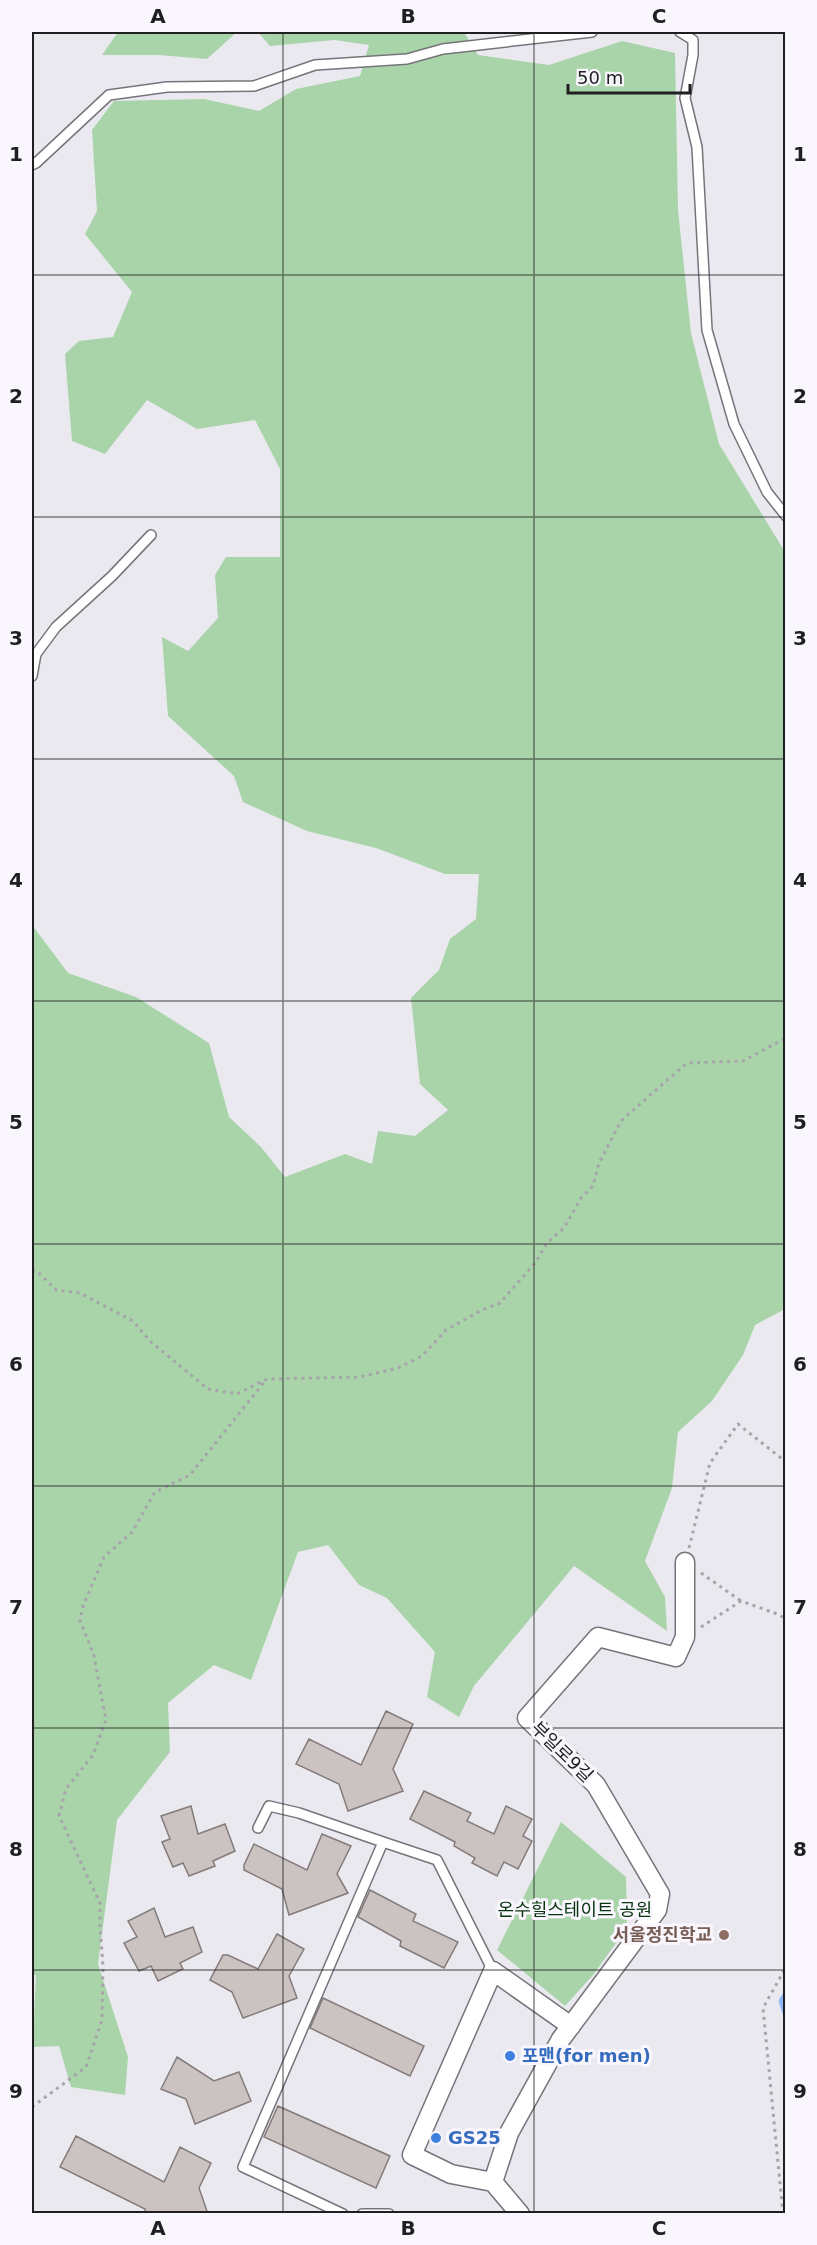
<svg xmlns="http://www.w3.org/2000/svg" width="817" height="2245" viewBox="0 0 817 2245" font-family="'DejaVu Sans','Noto Sans KR',sans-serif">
<rect width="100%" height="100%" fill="#ebe9f0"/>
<path fill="#a9d4aa" d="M 118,32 L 237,32 L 207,59 L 159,55 L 102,55 Z
M 258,32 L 464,32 L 478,55 L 549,65 L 622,41 L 675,53 L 678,210 L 691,333 L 719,444 L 785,552 L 785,1309 L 755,1325 L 743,1355 L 712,1401 L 678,1432 L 672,1488 L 645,1561 L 665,1597 L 667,1631 L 574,1566 L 474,1686 L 459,1717 L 427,1697 L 435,1652 L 387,1598 L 359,1585 L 328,1545 L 298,1552 L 251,1680 L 214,1665 L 168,1703 L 170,1752 L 117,1820 L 98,1964 L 128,2057 L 125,2095 L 71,2087 L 59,2046 L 32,2047 L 32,2018 L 34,2018 L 36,1975 L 32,1975 L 32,925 L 68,973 L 136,997 L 209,1043 L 229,1117 L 261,1147 L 285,1177 L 345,1154 L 372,1164 L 378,1131 L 415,1136 L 448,1110 L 420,1084 L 411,998 L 439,970 L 450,939 L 476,919 L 479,874 L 445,874 L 376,848 L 307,831 L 243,802 L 234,776 L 168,716 L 162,637 L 188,651 L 218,618 L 215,575 L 226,557 L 280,557 L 280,469 L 255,420 L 197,429 L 147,400 L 105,454 L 72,441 L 65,354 L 79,341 L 113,337 L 132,292 L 85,234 L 97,211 L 92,130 L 114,101 L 204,99 L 259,111 L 296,89 L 360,76 L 369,45 L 335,40 L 270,46 Z
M 561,1822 L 626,1877 L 627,1928 L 593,1975 L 565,2006 L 497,1950 Z"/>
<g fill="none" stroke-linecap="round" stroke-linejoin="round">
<path stroke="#8bbafa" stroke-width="5" d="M 786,1993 L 781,2001 L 786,2016"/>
</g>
<path fill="#cac3c1" stroke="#827b7a" stroke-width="1.5" d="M 386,1711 L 413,1724 L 393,1769 L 403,1791 L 348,1811 L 339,1784 L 296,1764 L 309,1739 L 361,1765 Z
M 424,1791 L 471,1813 L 467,1821 L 494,1834 L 506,1806 L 532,1819 L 523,1836 L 532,1841 L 518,1869 L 504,1862 L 497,1876 L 472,1863 L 475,1858 L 454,1846 L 455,1842 L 410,1819 Z
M 191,1806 L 198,1834 L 225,1824 L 235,1851 L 213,1861 L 215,1866 L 189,1876 L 183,1863 L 173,1867 L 162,1842 L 170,1839 L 161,1816 Z
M 322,1834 L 351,1846 L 337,1874 L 348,1893 L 289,1915 L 282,1889 L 244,1870 L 244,1865 L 254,1844 L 307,1870 Z
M 370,1890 L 416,1914 L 413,1921 L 458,1942 L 444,1968 L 400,1946 L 401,1941 L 358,1917 Z
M 154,1908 L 165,1937 L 193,1927 L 202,1952 L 180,1963 L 183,1969 L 158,1981 L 151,1966 L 139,1971 L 124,1943 L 137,1937 L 128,1921 Z
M 277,1934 L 304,1949 L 289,1976 L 297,1998 L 243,2018 L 232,1992 L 210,1980 L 223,1955 L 228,1955 L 258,1969 Z
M 323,1998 L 424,2046 L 410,2076 L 310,2028 Z
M 177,2057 L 214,2081 L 239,2072 L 251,2101 L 195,2124 L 186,2099 L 161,2089 Z
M 278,2106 L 390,2156 L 376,2188 L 264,2137 Z
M 76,2136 L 164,2182 L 180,2147 L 211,2163 L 199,2188 L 208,2214 L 146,2214 L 145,2209 L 60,2167 Z"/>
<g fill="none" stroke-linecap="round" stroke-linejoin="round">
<defs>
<path id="service" d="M 680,32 L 693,40 L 693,55 L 685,98 L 697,147 L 707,330 L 734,424 L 767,492 L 786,516
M 32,165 L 36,163 L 109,95 L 167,87 L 254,86 L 315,65 L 407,59 L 443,49 L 592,32
M 32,676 L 36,654 L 56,627 L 112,576 L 151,535
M 258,1828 L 269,1806 L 299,1813 L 383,1842
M 343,2214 L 243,2167 L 383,1842 L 437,1860 L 493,1971
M 362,2214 L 389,2214"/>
<path id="minor" d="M 493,2182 L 451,2174 L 412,2155 L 493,1971 L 571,2026
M 520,2214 L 493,2182 L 509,2133 L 561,2039 L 657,1910 L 660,1894 L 596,1785 L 527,1718 L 598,1637 L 676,1657 L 685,1637 L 685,1562"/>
</defs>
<use href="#service" stroke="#76747a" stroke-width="12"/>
<use href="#minor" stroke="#76747a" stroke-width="21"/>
<path stroke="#a6a4aa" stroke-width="3" stroke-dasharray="3 4.5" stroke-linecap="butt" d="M 32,1271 L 37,1271 L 56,1290 L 80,1293 L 133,1321 L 151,1342 L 208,1389 L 237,1394 L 267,1379 L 360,1377 L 398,1368 L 422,1356 L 446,1330 L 482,1310 L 500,1303 L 535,1263 L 547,1243 L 564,1228 L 581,1198 L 593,1186 L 599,1163 L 621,1121 L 665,1082 L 687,1063 L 743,1061 L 786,1038
M 689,1548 L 710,1463 L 738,1424 L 786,1462
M 701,1573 L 741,1601
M 701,1627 L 741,1601 L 780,1615 L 786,1620
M 32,2107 L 86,2067 L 102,2020 L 103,1966 L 100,1926 L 100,1903 L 59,1816 L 66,1789 L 93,1755 L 106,1720 L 94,1656 L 80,1620 L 83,1606 L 104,1557 L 132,1532 L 155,1492 L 190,1475 L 265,1381
M 783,2214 L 763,2008 L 786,1967"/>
<use href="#service" stroke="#fff" stroke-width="9"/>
<use href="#minor" stroke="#fff" stroke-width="18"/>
</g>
<path fill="none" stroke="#1f1e20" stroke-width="1.5" stroke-opacity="0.55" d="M 283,32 L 283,2214M 534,32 L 534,2214M 32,275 L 786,275M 32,517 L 786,517M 32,759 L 786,759M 32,1001 L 786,1001M 32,1244 L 786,1244M 32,1486 L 786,1486M 32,1728 L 786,1728M 32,1970 L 786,1970"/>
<circle fill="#8d6e63" stroke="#f9f6fd" stroke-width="2" cx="724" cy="1935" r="6"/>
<g fill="#3f7fe0" stroke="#f9f6fd" stroke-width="2">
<circle cx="510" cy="2056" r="6"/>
<circle cx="436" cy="2138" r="6"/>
</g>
<g text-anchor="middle" stroke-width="6" stroke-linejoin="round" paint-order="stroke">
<g font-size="18" fill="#1f1e20" stroke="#f9f6fd">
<text transform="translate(562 1752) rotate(44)" y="6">부일로9길</text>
</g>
<g font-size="18" fill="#06340e" stroke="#f9f6fd">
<text x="575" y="1916">온수힐스테이트 공원</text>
</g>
<g font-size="18" font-weight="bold" fill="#785e54" stroke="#f9f6fd" text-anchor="end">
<text x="712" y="1941">서울정진학교</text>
</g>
<g font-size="18" font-weight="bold" fill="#366cbe" stroke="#f9f6fd" text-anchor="start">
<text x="522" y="2062">포맨(for men)</text>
<text x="448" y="2144">GS25</text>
</g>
</g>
<rect width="817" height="2245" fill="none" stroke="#f9f6fd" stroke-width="66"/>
<path d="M568 84v9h122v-9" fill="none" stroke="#1f1e20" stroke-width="3"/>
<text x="577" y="84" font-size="18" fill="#1f1e20" stroke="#f9f6fd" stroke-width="4.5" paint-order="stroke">50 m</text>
<rect x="33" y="33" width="751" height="2179" fill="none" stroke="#1f1e20" stroke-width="2"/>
<g font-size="20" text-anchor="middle" font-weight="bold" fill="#1f1e20">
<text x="158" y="23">A</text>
<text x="408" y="23">B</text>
<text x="659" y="23">C</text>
<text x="16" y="161">1</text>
<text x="800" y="161">1</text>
<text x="16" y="403">2</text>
<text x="800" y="403">2</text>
<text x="16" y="645">3</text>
<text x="800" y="645">3</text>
<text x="16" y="887">4</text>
<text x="800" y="887">4</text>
<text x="16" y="1129">5</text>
<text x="800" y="1129">5</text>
<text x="16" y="1371">6</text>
<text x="800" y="1371">6</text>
<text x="16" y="1614">7</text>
<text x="800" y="1614">7</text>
<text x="16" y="1856">8</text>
<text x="800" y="1856">8</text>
<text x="16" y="2098">9</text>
<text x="800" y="2098">9</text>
<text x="158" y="2235">A</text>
<text x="408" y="2235">B</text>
<text x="659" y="2235">C</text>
</g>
</svg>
